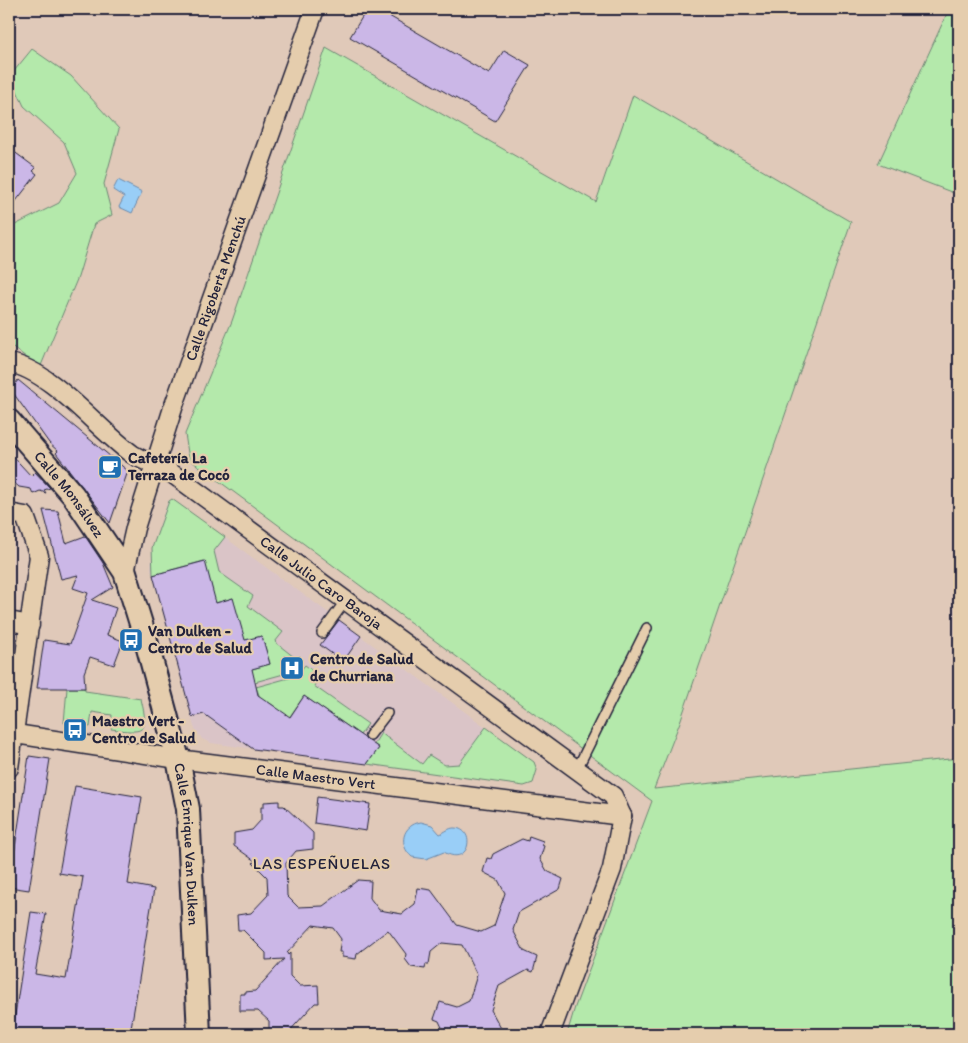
<svg xmlns="http://www.w3.org/2000/svg" width="968" height="1043" viewBox="0 0 968 1043" font-family="Itim,sans-serif">
<rect width="100%" height="100%" fill="#e0c9b9"/>
<filter id="ink" filterUnits="userSpaceOnUse"><feTurbulence type="fractalNoise" baseFrequency=".02" numOctaves="2"/><feDisplacementMap in="SourceGraphic" scale="10" xChannelSelector="R" yChannelSelector="G"/><feConvolveMatrix kernelMatrix="1 2 1 2 8 2 1 2 1" color-interpolation-filters="sRGB"/></filter>
<g filter="url(#ink)">
<path fill="#dac4c7" d="M 172,499 L 534,762 L 537,770 L 533,783 L 524,786 L 211,743 L 202,739 L 194,727 L 151,570 L 152,548 L 168,501 Z"/>
<path fill="#b4e9ab" stroke="#6b8673" d="M 949,9 L 959,9 L 959,195 L 878,164 Z
M 326,48 L 596,202 L 633,95 L 851,222 L 680,722 L 654,789 L 959,758 L 959,1034 L 567,1034 L 575,1007 L 652,801 L 189,459 L 185,434 L 232,321 Z
M 32,49 L 71,76 L 119,129 L 104,184 L 112,215 L 94,224 L 78,277 L 40,368 L 9,344 L 9,228 L 59,203 L 77,173 L 64,142 L 24,106 L 10,76 Z
M 172,499 L 225,537 L 214,551 L 219,572 L 253,596 L 248,606 L 283,632 L 275,642 L 299,661 L 291,672 L 226,690 L 223,677 L 270,664 L 262,636 L 195,654 L 233,598 L 183,612 L 212,589 L 204,561 L 153,575 L 152,548 L 169,501 Z
M 305,665 L 320,676 L 314,686 L 368,724 L 360,735 L 304,696 L 282,728 L 278,709 L 267,701 L 263,706 L 256,687 L 296,676 Z
M 67,688 L 85,688 L 85,691 L 141,699 C 150,735 143,733 111,729 L 112,715 L 92,712 L 90,727 L 64,723 Z
M 486,727 L 534,762 L 537,770 L 533,783 L 524,786 L 367,764 L 379,748 L 374,744 L 381,733 L 422,764 L 429,755 L 445,765 L 459,764 Z"/>
<path fill="#99cef7" stroke="#6989ac" d="M 118,180 L 142,192 L 132,213 L 119,207 L 124,197 L 113,190 Z
M 421,822 L 432,825 L 440,834 C 445,832 449,828 454,828 C 477,828 470,868 444,852 L 426,859 L 412,857 C 398,845 402,825 421,822 Z"/>
<path fill="#cbb7e7" stroke="#22223b" d="M 367,9 L 377,9 L 489,74 L 504,50 L 530,65 L 495,121 L 350,37 Z
M 9,148 L 36,168 L 33,171 L 37,174 L 9,210 Z
M 18,380 L 128,471 L 110,523 L 56,453 L 58,451 L 49,443 L 11,390 Z
M 9,452 L 31,476 L 35,472 L 50,488 L 44,490 L 46,493 L 40,491 L 33,494 L 31,489 L 19,487 L 12,481 L 9,477 Z
M 43,510 L 58,511 L 66,543 L 85,536 L 103,563 L 113,587 L 92,600 L 116,608 L 107,635 L 123,641 L 114,665 L 90,657 L 84,673 L 85,688 L 37,688 L 44,640 L 70,644 L 88,593 L 73,588 L 78,575 L 61,579 Z
M 205,561 L 216,603 L 233,598 L 245,640 L 262,636 L 270,664 L 252,669 L 258,695 L 290,717 L 304,696 L 379,748 L 367,764 L 253,749 L 204,714 L 192,717 L 153,575 Z
M 339,620 L 361,636 L 343,662 L 320,645 Z
M 29,756 L 50,759 L 29,890 L 9,887 Z
M 75,786 L 142,797 L 128,884 L 154,889 L 130,1034 L 12,1034 L 31,912 L 46,914 L 35,974 L 66,979 L 83,877 L 59,873 Z
M 317,797 L 370,804 L 366,831 L 314,823 Z
M 279,801 L 279,806 L 284,806 L 313,833 L 313,849 L 296,851 L 286,863 L 287,896 L 298,907 L 323,906 L 358,880 L 371,881 L 370,898 L 379,910 L 402,914 L 415,904 L 418,888 L 431,890 L 457,925 L 481,932 L 494,926 L 505,893 L 498,880 L 483,872 L 487,858 L 491,859 L 493,854 L 522,839 L 528,841 L 529,836 L 543,841 L 542,845 L 544,846 L 540,859 L 547,871 L 563,879 L 560,889 L 519,912 L 513,930 L 524,951 L 537,957 L 533,972 L 528,970 L 499,986 L 491,1010 L 504,1034 L 445,1034 L 439,1021 L 434,1019 L 440,1002 L 457,1007 L 469,1001 L 477,975 L 462,945 L 442,943 L 431,952 L 429,964 L 426,964 L 425,969 L 411,967 L 405,959 L 406,954 L 388,930 L 357,954 L 356,959 L 342,957 L 342,952 L 339,952 L 341,939 L 333,928 L 313,925 L 287,953 L 288,955 L 290,953 L 290,976 L 300,986 L 318,985 L 319,1003 L 315,1003 L 287,1034 L 269,1034 L 269,1021 L 258,1011 L 240,1011 L 240,994 L 245,994 L 245,992 L 255,991 L 284,959 L 266,960 L 266,953 L 243,930 L 238,930 L 237,915 L 251,913 L 268,895 L 267,877 L 253,863 L 255,861 L 234,846 L 234,833 L 252,830 L 261,820 L 261,807 L 264,807 L 264,802 Z"/>
<g fill="none" stroke-linecap="round" stroke-linejoin="round">
<defs>
<path id="service" d="M 322,633 L 346,600
M 370,735 L 387,713
M 577,769 L 647,628"/>
<g id="minor">
<path id="s1" d="M 9,363 C 51,370 96,428 132,454 C 143,461 158,466 170,472 L 613,796 L 622,816"/>
<path d="M 9,513 L 25,516 L 39,556 L 9,768"/>
<path id="s2" d="M 125,572 L 135,528 L 173,408 L 315,9"/>
<path d="M 9,621 L 30,625"/>
<path id="s3" d="M 9,733 L 178,759 L 622,816"/>
<path d="M 550,1034 L 612,869 L 622,816"/>
</g>
<g id="tertiary">
<path id="s4" d="M 9,421 L 73,495 L 125,572 L 145,637 L 178,759 L 188,809 L 199,1034"/>
</g>
</defs>
<use href="#service" stroke="#22223b" stroke-width="12"/>
<use href="#minor" stroke="#22223b" stroke-width="21"/>
<use href="#tertiary" stroke="#22223b" stroke-width="26"/>
<use href="#service" stroke="#e5cdad" stroke-width="9"/>
<use href="#minor" stroke="#e5cdad" stroke-width="18"/>
<use href="#tertiary" stroke="#e5cdad" stroke-width="22"/>
</g>
</g>
<defs>
<symbol id="cafe-square" viewBox="-11 -11 22 22"><rect x="-9" y="-9" width="18" height="18" rx="4" fill="#1f6fb2" stroke="#e5cdad"/><path d="M-5.5-4.5H6V0H3Q3 3.5 0 3.5H-2.5Q-5.5 3.5-5.5 0ZM3-3.2v2h1.7v-2ZM-6 4.5H4V6H-6Z" fill="#fff"/></symbol>
<symbol id="bus-square" viewBox="-11 -11 22 22"><rect x="-9" y="-9" width="18" height="18" rx="4" fill="#1f6fb2" stroke="#e5cdad"/><path d="M-5-6H5V4H4V6H2V4H-2V6H-4V4H-5ZM-3.5-4V0h7V-4ZM-3.5 1.2v1.5H-2V1.2ZM2 1.2v1.5H3.5V1.2Z" fill="#fff"/></symbol>
<symbol id="hospital-square" viewBox="-11 -11 22 22"><rect x="-9" y="-9" width="18" height="18" rx="4" fill="#1f6fb2" stroke="#e5cdad"/><path d="M-5-5h3v3.5h4V-5h3V5h-3V1.5h-4V5h-3Z" fill="#fff"/></symbol>
</defs>
<g fill-rule="evenodd">
<use href="#cafe-square" x="96" y="453" width="28" height="28"/>
<use href="#bus-square" x="117" y="626" width="28" height="28"/>
<use href="#hospital-square" x="278" y="654" width="28" height="28"/>
<use href="#bus-square" x="61" y="716" width="28" height="28"/>
</g>
<g text-anchor="middle" stroke-width="4.5" stroke-linejoin="round" paint-order="stroke">
<g font-size="15" fill="#22223b" stroke="#e5cdad">
<text dy="5" stroke="none"><textPath href="#s2" startOffset="298">Calle Rigoberta Menchú</textPath></text>
<text dy="5" stroke="none"><textPath href="#s4" startOffset="95">Calle Monsálvez</textPath></text>
<text dy="5" stroke="none"><textPath href="#s1" startOffset="384">Calle Julio Caro Baroja</textPath></text>
<text dy="5" stroke="none"><textPath href="#s3" startOffset="310">Calle Maestro Vert</textPath></text>
<text dy="5" stroke="none"><textPath href="#s4" startOffset="471">Calle Enrique Van Dulken</textPath></text>
</g>
<g font-size="15" font-weight="bold" fill="#22223b" stroke="#e5cdad" text-anchor="start">
<text x="128" y="463">Cafetería La<tspan x="128" dy="17">Terraza de Cocó</tspan></text>
<text x="148" y="636">Van Dulken -<tspan x="148" dy="17">Centro de Salud</tspan></text>
<text x="310" y="664">Centro de Salud<tspan x="310" dy="17">de Churriana</tspan></text>
<text x="92" y="726">Maestro Vert -<tspan x="92" dy="17">Centro de Salud</tspan></text>
</g>
<g font-size="16" letter-spacing="1" fill="#22223b" stroke="#e5cdad">
<text x="322" y="869">LAS ESPEÑUELAS</text>
</g>
</g>
<rect width="968" height="1043" fill="none" stroke="#e5cdad" stroke-width="30"/>
<rect x="15" y="15" width="938" height="1013" fill="none" stroke="#22223b" stroke-width="2" filter="url(#ink)"/>
</svg>
